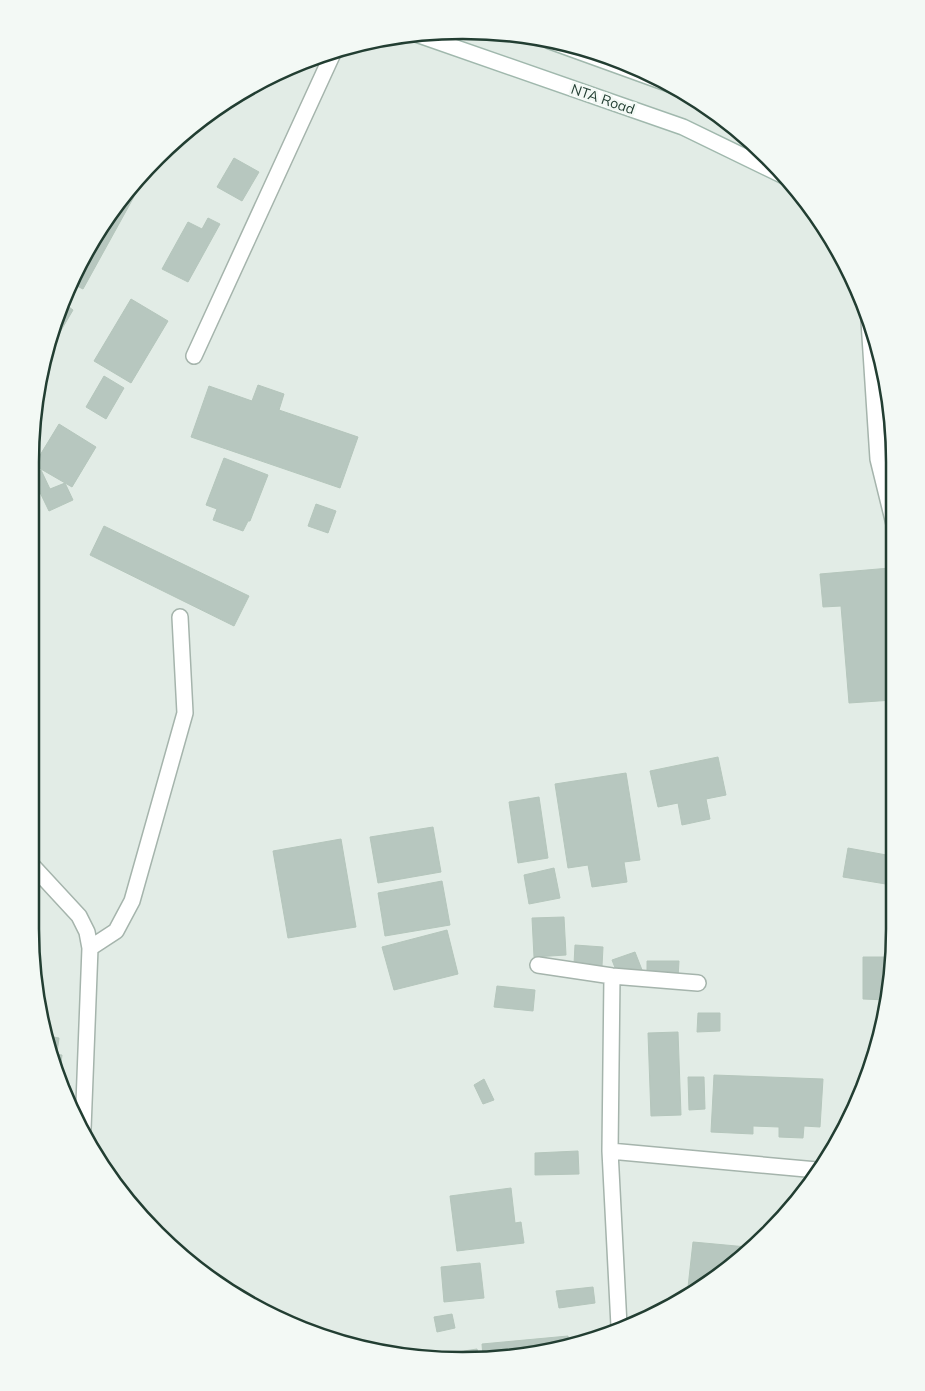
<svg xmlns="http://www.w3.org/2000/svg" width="925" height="1391" viewBox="0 0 925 1391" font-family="Mulish,sans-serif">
<rect width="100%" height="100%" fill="#e2ece6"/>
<path fill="#b7c7bf" stroke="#b5c6bc" d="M 234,158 L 259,172 L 242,201 L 217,187 Z
M 152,164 L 83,289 L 71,283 L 74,271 L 138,177 Z
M 208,218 L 220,224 L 188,282 L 162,269 L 188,222 L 202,229 Z
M 131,299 L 168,321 L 131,383 L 94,361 Z
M 65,304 L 73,310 L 53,344 Z
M 104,376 L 124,388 L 106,419 L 86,407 Z
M 258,385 L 284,394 L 279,410 L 358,437 L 340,488 L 191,437 L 209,386 L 252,401 Z
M 59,424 L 96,447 L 72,487 L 34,465 Z
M 224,458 L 268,475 L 250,521 L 248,521 L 243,531 L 213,520 L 217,509 L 206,505 Z
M 41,470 L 50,489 L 65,483 L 73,500 L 49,511 L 33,478 L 33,474 Z
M 316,504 L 336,511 L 328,533 L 308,526 Z
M 104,526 L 249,596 L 234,626 L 90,555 Z
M 890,568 L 893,606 L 893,700 L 849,703 L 841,606 L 823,607 L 820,574 Z
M 718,757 L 726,795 L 706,799 L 710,819 L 682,825 L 678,803 L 658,807 L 650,771 Z
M 626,773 L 640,860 L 624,862 L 627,882 L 592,887 L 588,865 L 568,868 L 555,784 Z
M 539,797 L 548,858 L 518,863 L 509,802 Z
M 433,827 L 441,872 L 378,883 L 370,837 Z
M 341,839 L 356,927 L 288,938 L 273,851 Z
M 848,848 L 892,856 L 892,885 L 843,877 Z
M 554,868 L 560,898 L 529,904 L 524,875 Z
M 442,881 L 450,925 L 385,936 L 378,893 Z
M 564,917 L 566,955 L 534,957 L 532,918 Z
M 447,930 L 458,974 L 394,990 L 382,947 Z
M 575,945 L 603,947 L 602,966 L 574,964 Z
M 635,952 L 644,975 L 621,983 L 612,960 Z
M 863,957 L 891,957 L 891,985 L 887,1000 L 863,999 Z
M 647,961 L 679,961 L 678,978 L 647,978 Z
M 497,986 L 535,990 L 533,1011 L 494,1007 Z
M 698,1013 L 720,1013 L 720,1031 L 697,1032 Z
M 678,1032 L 681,1115 L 651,1116 L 648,1033 Z
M 48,1036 L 59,1038 L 57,1053 L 50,1052 Z
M 51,1054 L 62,1055 L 59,1078 L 53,1067 Z
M 714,1075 L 823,1079 L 820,1127 L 804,1126 L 803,1138 L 779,1137 L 779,1127 L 753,1126 L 753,1134 L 711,1132 Z
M 688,1077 L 704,1077 L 705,1109 L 689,1110 Z
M 484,1079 L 494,1100 L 483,1104 L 474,1085 Z
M 578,1151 L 579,1174 L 535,1175 L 535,1153 Z
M 511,1188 L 515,1223 L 521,1222 L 524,1243 L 457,1251 L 450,1196 Z
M 693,1242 L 747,1247 L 687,1296 Z
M 480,1263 L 484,1298 L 444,1302 L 441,1267 Z
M 593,1287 L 595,1303 L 559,1308 L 556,1291 Z
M 452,1314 L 455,1328 L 437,1332 L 434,1317 Z
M 568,1336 L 569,1344 L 547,1353 L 483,1357 L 482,1344 Z
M 477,1349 L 479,1357 L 452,1359 L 451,1353 Z"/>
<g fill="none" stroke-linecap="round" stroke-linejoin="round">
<defs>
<path id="minor" d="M 869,321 L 878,459 L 894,524
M 194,356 L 334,51
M 30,863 L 79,916 L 87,932 L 90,948 L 83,1129
M 90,948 L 116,931 L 132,901 L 185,713 L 180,617
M 538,965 L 612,976 L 698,983
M 612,976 L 610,1151 L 619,1326
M 610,1151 L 817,1170"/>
<path id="secondary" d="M 416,34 L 683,127 L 784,176
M 550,41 L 672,85"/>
</defs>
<use href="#minor" stroke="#a5b4ac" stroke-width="18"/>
<use href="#secondary" stroke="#a0b8ad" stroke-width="18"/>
<use href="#minor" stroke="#fff" stroke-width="15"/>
<use href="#secondary" stroke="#fff" stroke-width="15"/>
</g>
<g text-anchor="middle" stroke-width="5" stroke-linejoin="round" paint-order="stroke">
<g font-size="14" fill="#223e32" stroke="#f3f9f5">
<text transform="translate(603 99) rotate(19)" y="5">NTA Road</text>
</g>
</g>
<path d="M0 0H925V1391H0ZM462 39H463A423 423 0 0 1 886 462V929A423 423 0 0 1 463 1352H462A423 423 0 0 1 39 929V462A423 423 0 0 1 462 39Z" fill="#f3f9f5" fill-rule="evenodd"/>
<path fill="none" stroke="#223e32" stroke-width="2.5" d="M462 39H463A423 423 0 0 1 886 462V929A423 423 0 0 1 463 1352H462A423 423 0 0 1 39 929V462A423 423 0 0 1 462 39Z"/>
</svg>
